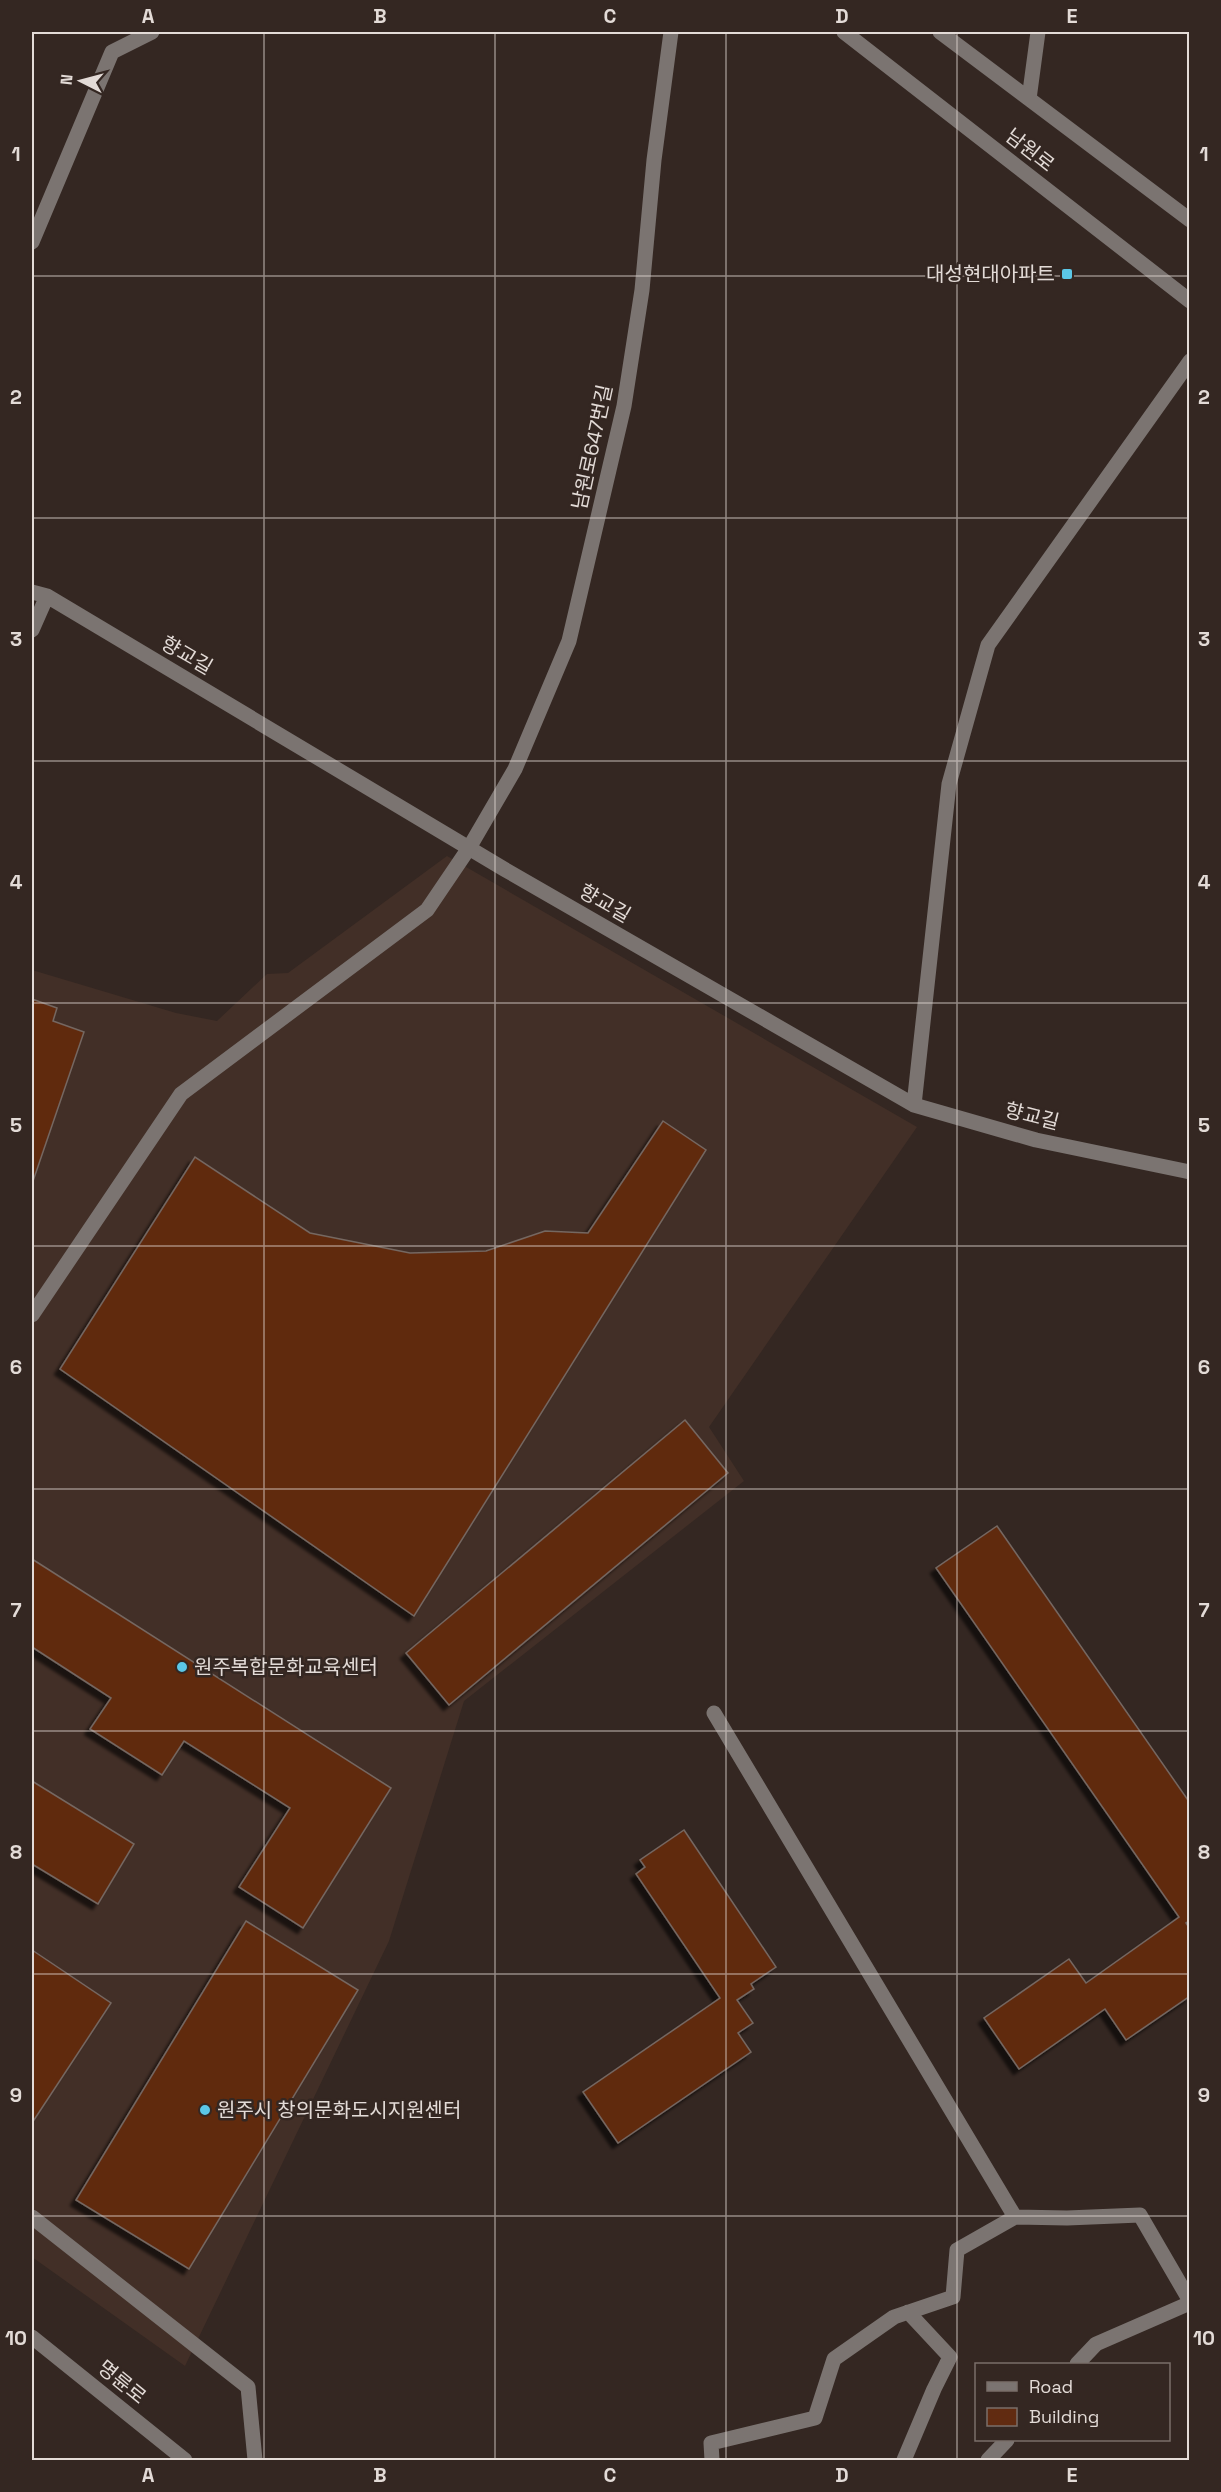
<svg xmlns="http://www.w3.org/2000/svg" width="1221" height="2492" viewBox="0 0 1221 2492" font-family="'Space Grotesk','Noto Sans KR',sans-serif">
<defs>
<filter id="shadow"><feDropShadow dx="-5.5" dy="5.5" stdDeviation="1.5" flood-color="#0009"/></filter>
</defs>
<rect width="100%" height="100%" fill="#342722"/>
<path fill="#422f27" d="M 447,856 L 917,1127 L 709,1427 L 744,1481 L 464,1701 L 389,1941 L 185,2366 L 32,2257 L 32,970 L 176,1013 L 217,1021 L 267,974 L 288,973 Z"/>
<path fill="#612b11" stroke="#756761" stroke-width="1.5" filter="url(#shadow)" d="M 32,999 L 57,1008 L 53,1021 L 84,1032 L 32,1184 Z
M 663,1121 L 706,1150 L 414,1616 L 60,1369 L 195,1157 L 310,1233 L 410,1253 L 486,1251 L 545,1231 L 588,1233 Z
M 685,1420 L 728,1473 L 449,1705 L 406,1653 Z
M 997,1526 L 1190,1803 L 1190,1920 L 1186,1923 L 1190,1929 L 1190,1996 L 1126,2040 L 1105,2009 L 1019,2069 L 984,2018 L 1069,1959 L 1086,1983 L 1179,1917 L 936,1568 Z
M 32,1559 L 391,1788 L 303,1928 L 239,1887 L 290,1808 L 184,1741 L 162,1775 L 90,1729 L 111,1698 L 32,1647 Z
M 32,1781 L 134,1844 L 98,1904 L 32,1864 Z
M 684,1830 L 776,1967 L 751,1984 L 754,1989 L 737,2000 L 753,2023 L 738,2033 L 751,2052 L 618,2143 L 583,2092 L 720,1998 L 636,1874 L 645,1867 L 640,1860 Z
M 246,1921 L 358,1990 L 189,2269 L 76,2200 Z
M 32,1950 L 111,2003 L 32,2123 Z"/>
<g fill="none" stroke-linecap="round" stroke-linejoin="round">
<path stroke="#7b7471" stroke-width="15" d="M 844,32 L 1190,301
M 940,32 L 1190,220
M 1029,99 L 1038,32
M 32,242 L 112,52 L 152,32
M 32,592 L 47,596 L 504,869 L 914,1105 L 1036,1140 L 1190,1172
M 32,630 L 47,596
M 914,1105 L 949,784 L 988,645 L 1190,361
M 32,1315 L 181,1094 L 427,910 L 469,848 L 515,769 L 569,641 L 624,406 L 642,290 L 654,160 L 671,32
M 714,1713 L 1015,2217 L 1067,2218 L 1140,2215 L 1190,2301
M 32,2217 L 248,2387 L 255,2460
M 32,2337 L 185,2460
M 1077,2364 L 1096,2344 L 1190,2303
M 712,2460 L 711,2443 L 815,2418 L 834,2359 L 894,2317 L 953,2297 L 957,2250 L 1015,2217
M 904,2460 L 934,2389 L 950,2357 L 908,2312
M 988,2460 L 1007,2440"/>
</g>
<path fill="none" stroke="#e3dbd7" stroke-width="1.5" stroke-opacity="0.55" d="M 264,32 L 264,2460M 495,32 L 495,2460M 726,32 L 726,2460M 957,32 L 957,2460M 32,276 L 1190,276M 32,518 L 1190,518M 32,761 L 1190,761M 32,1003 L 1190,1003M 32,1246 L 1190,1246M 32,1489 L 1190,1489M 32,1731 L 1190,1731M 32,1974 L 1190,1974M 32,2216 L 1190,2216"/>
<g fill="#5bc7e7" stroke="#342722" stroke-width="2">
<rect x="1061" y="268" width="12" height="12" rx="3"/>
<circle cx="182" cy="1667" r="6"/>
<circle cx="205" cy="2110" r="6"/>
</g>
<g text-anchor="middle" stroke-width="5" stroke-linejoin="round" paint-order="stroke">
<g font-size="20" fill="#e3dbd7" stroke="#342722">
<text transform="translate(1030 150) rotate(38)" y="7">남원로</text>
<text transform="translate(592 447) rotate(-78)" y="7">남원로647번길</text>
<text transform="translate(187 655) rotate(30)" y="7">향교길</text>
<text transform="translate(605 903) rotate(30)" y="7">향교길</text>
<text transform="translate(1032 1116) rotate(14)" y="7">향교길</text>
<text transform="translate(122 2382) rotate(39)" y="7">명륜로</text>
</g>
<g font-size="20" fill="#e3dbd7" stroke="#342722" text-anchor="start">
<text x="1055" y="281" text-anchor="end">대성현대아파트</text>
<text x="194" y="1674">원주복합문화교육센터</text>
<text x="217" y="2117">원주시 창의문화도시지원센터</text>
</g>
</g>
<rect width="1221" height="2492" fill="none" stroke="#342722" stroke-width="66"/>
<rect x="975" y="2363" width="195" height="78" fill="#342722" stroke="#7a6f6a" stroke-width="1.5"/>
<rect x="987" y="2382" width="30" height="9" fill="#7b7471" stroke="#7a6f6a" stroke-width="1.5"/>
<text x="1029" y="2393" font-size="18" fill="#e3dbd7">Road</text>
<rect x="987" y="2408" width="30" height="18" fill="#612b11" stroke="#7a6f6a" stroke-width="1.5"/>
<text x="1029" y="2423" font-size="18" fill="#e3dbd7">Building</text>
<g transform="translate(81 81) rotate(276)" stroke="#342722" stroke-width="4.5" paint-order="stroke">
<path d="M0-4.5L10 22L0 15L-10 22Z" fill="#e3dbd7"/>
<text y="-9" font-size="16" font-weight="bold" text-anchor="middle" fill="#e3dbd7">N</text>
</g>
<rect x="33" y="33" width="1155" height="2426" fill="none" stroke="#e3dbd7" stroke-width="2"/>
<g font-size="20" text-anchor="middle" font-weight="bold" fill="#e3dbd7">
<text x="148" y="23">A</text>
<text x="380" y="23">B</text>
<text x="610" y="23">C</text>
<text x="842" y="23">D</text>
<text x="1072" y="23">E</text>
<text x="16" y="161">1</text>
<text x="1204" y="161">1</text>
<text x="16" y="404">2</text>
<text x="1204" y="404">2</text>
<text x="16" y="646">3</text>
<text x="1204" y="646">3</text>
<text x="16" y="889">4</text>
<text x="1204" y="889">4</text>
<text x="16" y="1132">5</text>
<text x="1204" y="1132">5</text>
<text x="16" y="1374">6</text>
<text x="1204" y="1374">6</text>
<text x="16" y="1617">7</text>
<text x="1204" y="1617">7</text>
<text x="16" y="1859">8</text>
<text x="1204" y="1859">8</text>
<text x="16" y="2102">9</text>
<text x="1204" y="2102">9</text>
<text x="16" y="2345">10</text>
<text x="1204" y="2345">10</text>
<text x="148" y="2482">A</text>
<text x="380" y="2482">B</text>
<text x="610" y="2482">C</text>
<text x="842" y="2482">D</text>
<text x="1072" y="2482">E</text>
</g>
</svg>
